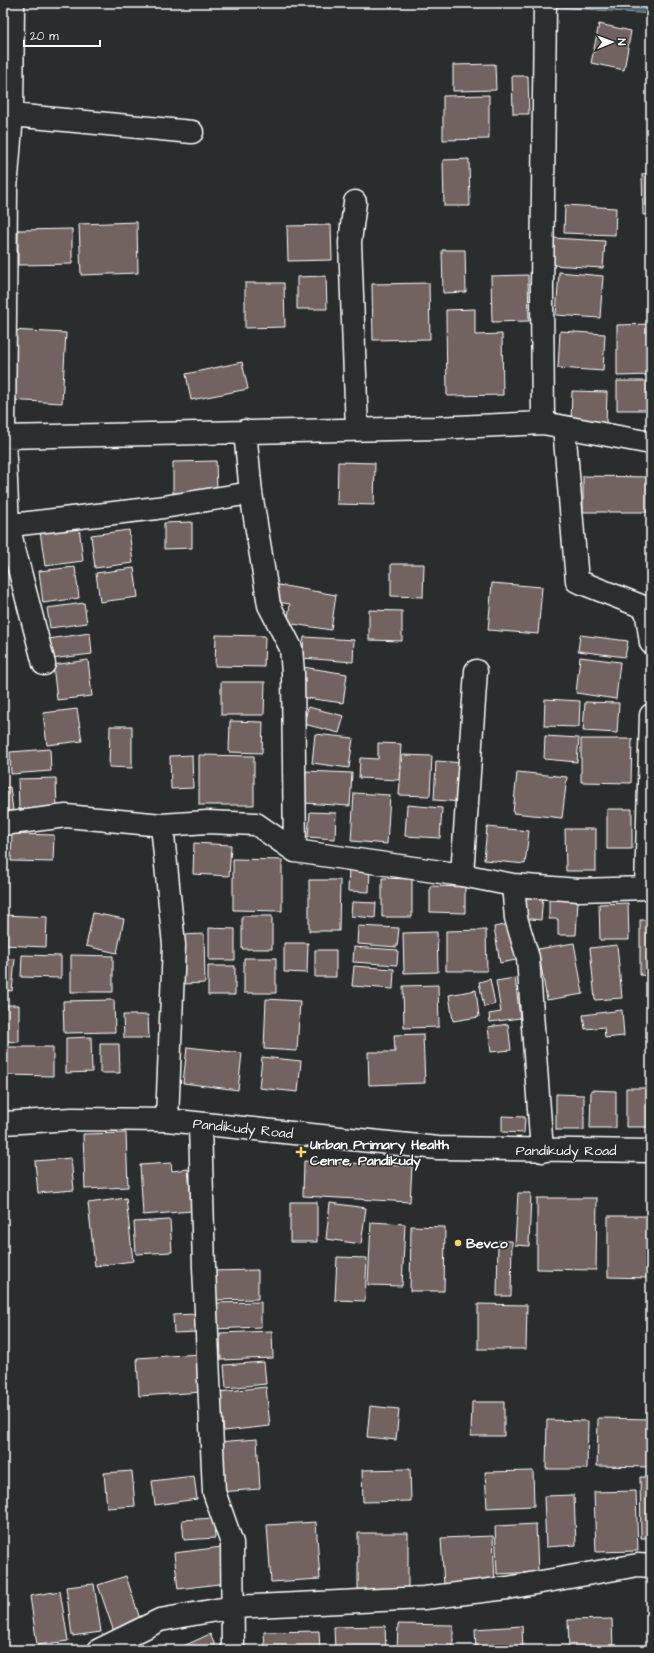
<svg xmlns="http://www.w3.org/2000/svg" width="654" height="1653" viewBox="0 0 654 1653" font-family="'Architects Daughter',sans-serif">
<rect width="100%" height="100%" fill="#2a2d2e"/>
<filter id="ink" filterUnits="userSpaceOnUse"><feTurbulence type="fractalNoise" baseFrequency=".025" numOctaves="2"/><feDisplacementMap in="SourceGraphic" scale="8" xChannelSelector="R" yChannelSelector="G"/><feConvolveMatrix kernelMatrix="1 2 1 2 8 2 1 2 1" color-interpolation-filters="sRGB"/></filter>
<g filter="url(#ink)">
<path fill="#4d6472" stroke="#94a2aa" d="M 504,3 L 651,3 L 651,14 Z"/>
<path fill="#726461" stroke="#fff" d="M 599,24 L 631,31 L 624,70 L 591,63 Z
M 495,64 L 496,90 L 453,91 L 453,65 Z
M 512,76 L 528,76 L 529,114 L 513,114 Z
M 489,95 L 489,139 L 443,140 L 443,96 Z
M 469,159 L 470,206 L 444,206 L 443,160 Z
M 651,173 L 651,214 L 643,215 L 642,174 Z
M 565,205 L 616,208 L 615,235 L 564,233 Z
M 137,222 L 138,273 L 81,275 L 79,224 Z
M 331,225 L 332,260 L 288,261 L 287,226 Z
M 72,229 L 72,264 L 18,265 L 18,230 Z
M 552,238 L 605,241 L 603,268 L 551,265 Z
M 442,250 L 465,250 L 466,292 L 443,293 Z
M 559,272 L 603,276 L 600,318 L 556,315 Z
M 528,275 L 529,321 L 492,322 L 491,276 Z
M 326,276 L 327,309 L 297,309 L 297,277 Z
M 245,283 L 284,283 L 285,327 L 245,328 Z
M 429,283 L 430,339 L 373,340 L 372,284 Z
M 475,309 L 475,335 L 502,334 L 503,395 L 447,396 L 446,310 Z
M 651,324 L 651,375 L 617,376 L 617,325 Z
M 11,330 L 66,333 L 62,403 L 7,400 Z
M 560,331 L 605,334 L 603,371 L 558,368 Z
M 242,362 L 248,389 L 191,400 L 186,374 Z
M 617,381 L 651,381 L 651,410 L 617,410 Z
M 572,391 L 607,392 L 606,426 L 571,424 Z
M 216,461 L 217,492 L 173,493 L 173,462 Z
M 338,462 L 375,463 L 374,505 L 337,504 Z
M 583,476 L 651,477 L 651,512 L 583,512 Z
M 192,522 L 192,548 L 164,549 L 164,523 Z
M 79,526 L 83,561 L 45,566 L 40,531 Z
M 129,530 L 133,563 L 95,568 L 91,535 Z
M 391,564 L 424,564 L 423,597 L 391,596 Z
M 75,567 L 79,598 L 43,603 L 39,571 Z
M 134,568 L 138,597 L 100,602 L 96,573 Z
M 492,583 L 542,587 L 538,634 L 488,630 Z
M 273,584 L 336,595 L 331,630 L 287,623 L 290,604 L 271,601 Z
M 84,603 L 87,623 L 50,628 L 47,608 Z
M 369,610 L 402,611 L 402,641 L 369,640 Z
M 90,633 L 92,654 L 51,659 L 48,639 Z
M 216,635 L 265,636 L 264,667 L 215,666 Z
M 580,635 L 628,641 L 625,657 L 578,651 Z
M 304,637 L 354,640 L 353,662 L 302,658 Z
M 580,657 L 620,662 L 616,699 L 576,693 Z
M 88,660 L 92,696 L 57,700 L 53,665 Z
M 303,667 L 347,674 L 343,703 L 299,697 Z
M 221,682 L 265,682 L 264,715 L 221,715 Z
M 545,699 L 580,701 L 579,727 L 544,726 Z
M 585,702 L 619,703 L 617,733 L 583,731 Z
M 308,707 L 344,716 L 339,733 L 304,724 Z
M 77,709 L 82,741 L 47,745 L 43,713 Z
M 230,721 L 263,722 L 262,753 L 229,752 Z
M 110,726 L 132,726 L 132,768 L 109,767 Z
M 315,734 L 353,738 L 349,768 L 312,763 Z
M 545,736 L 579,738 L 577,762 L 544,759 Z
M 581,739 L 632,739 L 631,783 L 581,782 Z
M 378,743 L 401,744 L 399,780 L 359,778 L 360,758 L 378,759 Z
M 50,749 L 51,771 L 11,774 L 10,752 Z
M 192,755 L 193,788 L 171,789 L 170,756 Z
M 199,755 L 254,756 L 254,805 L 199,805 Z
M 402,755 L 432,756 L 430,796 L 399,795 Z
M 436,761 L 465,763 L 463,802 L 434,800 Z
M 306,771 L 352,773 L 350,806 L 304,803 Z
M 517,772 L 567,777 L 562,818 L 513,813 Z
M 56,778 L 57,809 L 19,809 L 18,779 Z
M 10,787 L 13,810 L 3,812 L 3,788 Z
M 354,793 L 390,795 L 387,844 L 351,841 Z
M 407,805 L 442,808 L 440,838 L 405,836 Z
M 607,809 L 632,809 L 632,849 L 607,849 Z
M 310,812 L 336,813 L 335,839 L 308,837 Z
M 487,827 L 529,831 L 525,864 L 484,860 Z
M 565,829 L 596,829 L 596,871 L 566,871 Z
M 12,834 L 54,835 L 53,862 L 11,861 Z
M 194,843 L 231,845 L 229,876 L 193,874 Z
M 233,859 L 282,860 L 282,911 L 233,910 Z
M 349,868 L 370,869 L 369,892 L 348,891 Z
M 382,878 L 412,879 L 412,917 L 382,917 Z
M 309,880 L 340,880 L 339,931 L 309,931 Z
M 430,886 L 465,887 L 465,913 L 430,912 Z
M 523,892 L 543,894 L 541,920 L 521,918 Z
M 549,900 L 578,901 L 576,935 L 558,935 L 558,919 L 549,919 Z
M 352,902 L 376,903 L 375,918 L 351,916 Z
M 628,903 L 629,940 L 600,940 L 599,904 Z
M 93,913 L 124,919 L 117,953 L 86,946 Z
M 3,915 L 47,917 L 46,947 L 3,945 Z
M 242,916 L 272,916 L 272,949 L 242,949 Z
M 640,920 L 651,920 L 651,976 L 640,975 Z
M 515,923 L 521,959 L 500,963 L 494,927 Z
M 358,926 L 399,928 L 397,947 L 357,944 Z
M 209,928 L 235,929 L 235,960 L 209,960 Z
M 486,930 L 487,971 L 446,971 L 446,931 Z
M 437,932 L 438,972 L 404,973 L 403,933 Z
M 204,934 L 205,983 L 183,984 L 182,935 Z
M 284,943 L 308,943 L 307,973 L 284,972 Z
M 574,943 L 583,994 L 547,1000 L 538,949 Z
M 617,945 L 622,998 L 595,1000 L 590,948 Z
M 354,947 L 398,950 L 397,965 L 353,962 Z
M 315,950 L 336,950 L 336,977 L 315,977 Z
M 22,955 L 61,956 L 61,978 L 21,977 Z
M 71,955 L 113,956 L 113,992 L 71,992 Z
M 3,958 L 15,959 L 12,991 L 3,990 Z
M 244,958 L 276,958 L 276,993 L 244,993 Z
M 208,966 L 235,966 L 235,995 L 208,995 Z
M 354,966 L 394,969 L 393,989 L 352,986 Z
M 515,978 L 520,1018 L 490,1022 L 489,1014 L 501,1012 L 496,981 Z
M 490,979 L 495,1004 L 484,1007 L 479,982 Z
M 438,985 L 439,1027 L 404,1028 L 403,986 Z
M 476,990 L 479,1017 L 453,1021 L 449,995 Z
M 266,999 L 300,1001 L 297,1051 L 264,1049 Z
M 114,1000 L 115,1032 L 64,1033 L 63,1001 Z
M 3,1005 L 19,1005 L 19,1042 L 3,1041 Z
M 622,1010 L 624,1036 L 605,1038 L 604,1027 L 585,1029 L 583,1015 Z
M 123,1015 L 148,1015 L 149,1038 L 124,1038 Z
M 508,1024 L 511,1050 L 491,1052 L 488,1027 Z
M 423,1034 L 425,1083 L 369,1085 L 368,1052 L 395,1052 L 394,1035 Z
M 91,1037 L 92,1072 L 66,1073 L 66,1038 Z
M 100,1044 L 119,1044 L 120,1073 L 100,1073 Z
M 3,1047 L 53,1047 L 53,1076 L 3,1075 Z
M 187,1047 L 242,1053 L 238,1090 L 183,1083 Z
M 262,1057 L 301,1061 L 298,1092 L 259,1088 Z
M 626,1088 L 651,1088 L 651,1127 L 626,1127 Z
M 591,1090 L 616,1091 L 616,1128 L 590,1128 Z
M 556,1094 L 584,1095 L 584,1130 L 556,1130 Z
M 502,1116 L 525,1117 L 524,1133 L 502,1132 Z
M 126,1133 L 128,1187 L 85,1189 L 83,1134 Z
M 71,1158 L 74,1190 L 38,1193 L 35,1161 Z
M 304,1161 L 412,1166 L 410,1202 L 303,1196 Z
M 171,1163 L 172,1171 L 188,1169 L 192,1211 L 143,1215 L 140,1165 Z
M 518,1193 L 531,1193 L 529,1246 L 515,1245 Z
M 126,1198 L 133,1261 L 95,1266 L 88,1203 Z
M 537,1198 L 597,1198 L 596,1270 L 537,1269 Z
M 290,1202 L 317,1202 L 317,1242 L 290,1242 Z
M 330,1203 L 366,1208 L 361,1244 L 326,1239 Z
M 608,1216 L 648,1216 L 648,1278 L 608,1277 Z
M 170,1220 L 172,1252 L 136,1254 L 134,1222 Z
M 371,1222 L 405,1224 L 402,1286 L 368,1285 Z
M 411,1226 L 445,1227 L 444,1291 L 410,1291 Z
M 498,1241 L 512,1241 L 511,1296 L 497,1296 Z
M 337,1257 L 367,1258 L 365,1301 L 335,1300 Z
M 258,1270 L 258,1299 L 211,1300 L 210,1271 Z
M 261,1302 L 261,1327 L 212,1329 L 212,1303 Z
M 478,1304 L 527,1305 L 526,1349 L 478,1349 Z
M 196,1314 L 197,1332 L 174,1333 L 173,1315 Z
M 272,1331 L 273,1358 L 221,1360 L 220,1333 Z
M 200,1354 L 203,1392 L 139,1396 L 137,1358 Z
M 264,1362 L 266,1384 L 226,1388 L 224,1365 Z
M 266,1387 L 270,1426 L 224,1431 L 219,1392 Z
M 472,1402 L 504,1402 L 504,1436 L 471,1436 Z
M 370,1406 L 399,1409 L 396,1440 L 367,1437 Z
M 598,1418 L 651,1419 L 651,1467 L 597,1466 Z
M 547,1420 L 588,1421 L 587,1469 L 546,1469 Z
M 257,1439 L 260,1489 L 219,1492 L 216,1442 Z
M 410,1469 L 411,1501 L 363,1502 L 362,1470 Z
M 132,1471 L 135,1506 L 107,1508 L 104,1473 Z
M 533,1471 L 534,1506 L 487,1508 L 485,1472 Z
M 194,1476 L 197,1499 L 155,1505 L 152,1481 Z
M 640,1477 L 651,1477 L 651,1538 L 641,1538 Z
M 636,1491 L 638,1551 L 596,1552 L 594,1492 Z
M 574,1495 L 576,1545 L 546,1547 L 544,1496 Z
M 214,1518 L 215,1538 L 184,1540 L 182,1520 Z
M 316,1522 L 320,1579 L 271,1582 L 267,1525 Z
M 536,1524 L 538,1572 L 497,1574 L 495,1526 Z
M 358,1533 L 408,1533 L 408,1590 L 358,1590 Z
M 493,1536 L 495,1584 L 444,1586 L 441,1538 Z
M 222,1547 L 227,1583 L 178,1589 L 174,1553 Z
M 126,1576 L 141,1622 L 114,1632 L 98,1585 Z
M 94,1584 L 101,1632 L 72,1636 L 66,1587 Z
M 60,1591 L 68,1641 L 37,1645 L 30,1596 Z
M 612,1619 L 613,1650 L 569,1650 L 568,1620 Z
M 398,1624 L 453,1625 L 453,1650 L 397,1650 Z
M 385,1626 L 386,1650 L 335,1650 L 334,1627 Z
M 522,1626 L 523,1650 L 476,1650 L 475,1629 Z
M 319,1631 L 320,1650 L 265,1650 L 264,1632 Z
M 210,1634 L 217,1650 L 175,1650 Z"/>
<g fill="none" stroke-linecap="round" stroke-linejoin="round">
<defs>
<path id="minor" d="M 13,3 L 12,115 L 6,189 L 4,437 L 8,526 L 44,664
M 12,115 L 192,132
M 355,202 L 350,242 L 357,429
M 543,423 L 542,289 L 545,3
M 564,427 L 577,581 L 646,608 L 651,643
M 245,431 L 251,493 L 269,605 L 291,648 L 293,673 L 295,851
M 3,437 L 436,428 L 543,423 L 651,443
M 3,526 L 157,508 L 251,493
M 3,824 L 66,816 L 162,825 L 207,822 L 256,824 L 295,851 L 462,875 L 513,885 L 579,890 L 646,888 L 651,715
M 162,825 L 174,945 L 167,1120
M 462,875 L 476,671
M 513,885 L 516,918 L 528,958 L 542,1151
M 3,1123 L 72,1119 L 167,1120 L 438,1148 L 651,1151
M 200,1124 L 204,1267 L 214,1492 L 232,1543 L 233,1650
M 99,1650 L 160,1620 L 233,1607 L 424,1598 L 507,1588 L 638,1565 L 651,1566"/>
</defs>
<use href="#minor" stroke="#fff" stroke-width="25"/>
<use href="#minor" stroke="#2a2d2e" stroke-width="22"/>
</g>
</g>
<g fill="#ffd166" stroke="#2a2d2e" stroke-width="1.5">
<path d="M299 1146h4v4h4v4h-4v4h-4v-4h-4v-4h4z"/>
<circle cx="458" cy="1243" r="4"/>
</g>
<g text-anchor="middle" stroke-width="3" stroke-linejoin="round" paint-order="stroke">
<g font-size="14" fill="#fff" stroke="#2a2d2e">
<text transform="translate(243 1128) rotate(6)" y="5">Pandikudy Road</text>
<text x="566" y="1155">Pandikudy Road</text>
</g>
<g font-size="14" font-weight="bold" fill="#fff" stroke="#2a2d2e" text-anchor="start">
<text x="310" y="1149">Urban Primary Health<tspan x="310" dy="16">Cenre, Pandikudy</tspan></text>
<text x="466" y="1248">Bevco</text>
</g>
</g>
<rect width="654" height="1653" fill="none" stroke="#2a2d2e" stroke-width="16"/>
<rect x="8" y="8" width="638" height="1637" fill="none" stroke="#fff" stroke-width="1.5" filter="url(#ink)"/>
<g transform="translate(612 42) rotate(89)" stroke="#2a2d2e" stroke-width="3" paint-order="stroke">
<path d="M0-3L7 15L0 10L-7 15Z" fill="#ffffff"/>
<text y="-6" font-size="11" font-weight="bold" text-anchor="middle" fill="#ffffff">N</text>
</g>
<path d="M24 40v6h76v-6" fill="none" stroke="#ffffff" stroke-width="2"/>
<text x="30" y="40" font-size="12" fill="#ffffff" stroke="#2a2d2e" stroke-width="3" paint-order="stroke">20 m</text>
</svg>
